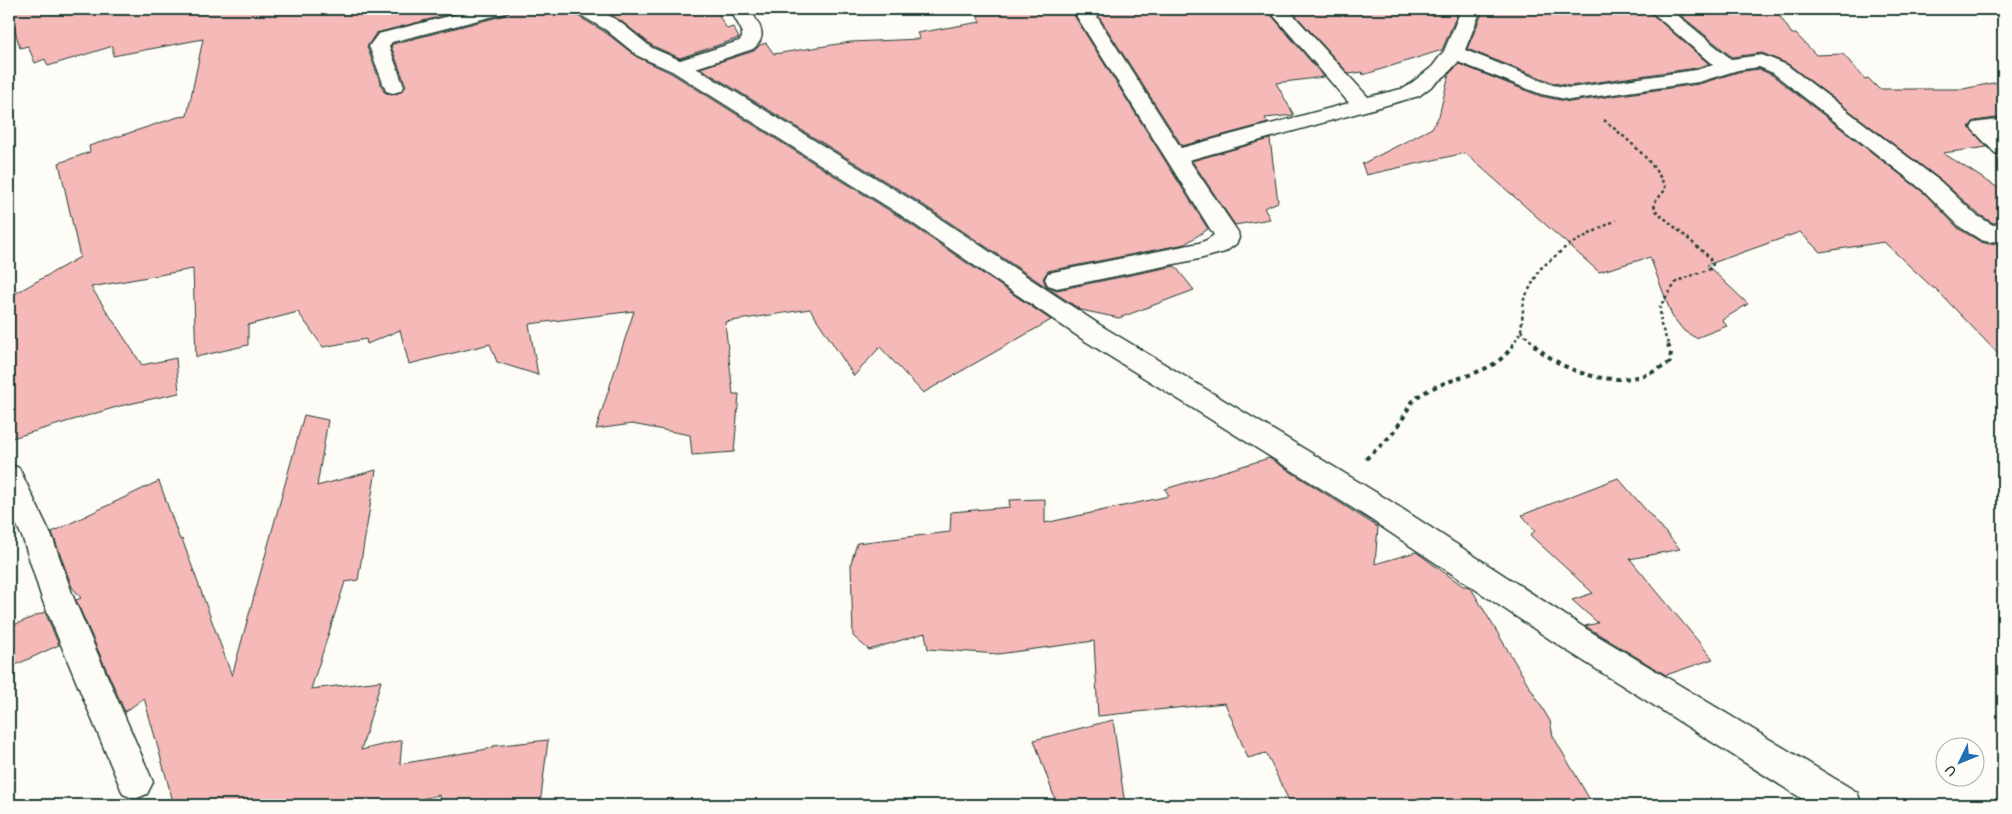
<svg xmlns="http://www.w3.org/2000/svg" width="2012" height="814" viewBox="0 0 2012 814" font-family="'Comic Neue',sans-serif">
<rect width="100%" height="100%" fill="#fdfcf7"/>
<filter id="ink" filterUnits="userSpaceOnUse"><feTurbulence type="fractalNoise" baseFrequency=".02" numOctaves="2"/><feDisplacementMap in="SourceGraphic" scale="10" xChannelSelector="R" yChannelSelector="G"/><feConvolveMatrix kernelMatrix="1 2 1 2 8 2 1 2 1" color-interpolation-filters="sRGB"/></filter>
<g filter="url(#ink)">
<path fill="#f5b9b8" stroke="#1f3d34" d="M 9,9 L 470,9 L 376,33 L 367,47 L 384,92 L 392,95 L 401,92 L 406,86 L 391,46 L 393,44 L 506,15 L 511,9 L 572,9 L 576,15 L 605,32 L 637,57 L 671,73 L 898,216 L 1051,320 L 923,393 L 880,347 L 854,376 L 810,309 L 725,322 L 733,394 L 739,394 L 734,452 L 692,455 L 690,435 L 632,424 L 596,429 L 634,311 L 529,324 L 538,375 L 497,362 L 490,344 L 409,364 L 400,330 L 367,344 L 366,339 L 323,347 L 298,312 L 248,325 L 248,345 L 196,357 L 193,269 L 91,287 L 142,365 L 176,358 L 179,393 L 120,406 L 9,439 L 9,297 L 80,257 L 59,163 L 90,152 L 89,146 L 178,117 L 187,116 L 203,39 L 113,56 L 113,46 L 48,66 L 45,59 L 35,63 L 28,46 L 20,48 Z
M 601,9 L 622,9 L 625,13 L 649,9 L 715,9 L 727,29 L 733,27 L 739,38 L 680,58 L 653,46 L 621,21 Z
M 975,9 L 1070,9 L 1208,229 L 1185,244 L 1048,271 L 1043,278 L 1046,286 L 1057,290 L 1175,266 L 1194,290 L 1119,318 L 1081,310 L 916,200 L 700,68 L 754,51 L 760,45 L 766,43 L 774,54 L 851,42 L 920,39 L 917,33 L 980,22 Z
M 1094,9 L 1266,9 L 1324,77 L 1276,83 L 1294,115 L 1265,118 L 1268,123 L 1182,146 Z
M 1290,9 L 1457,9 L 1457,15 L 1442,50 L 1363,75 L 1362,72 L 1349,74 Z
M 1481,9 L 1646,9 L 1709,64 L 1696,68 L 1570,86 L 1554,83 L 1467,49 L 1481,16 Z
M 1673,9 L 1775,9 L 1792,34 L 1796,34 L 1816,55 L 1843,54 L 1865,79 L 1868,78 L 1879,89 L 1963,89 L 2003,81 L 2003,117 L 1974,121 L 1969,127 L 1987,147 L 1943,153 L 2003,191 L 2003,222 L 1993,223 L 1977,213 L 1942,181 L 1788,64 L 1762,53 L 1732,57 Z
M 1459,64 L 1540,96 L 1570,102 L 1699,84 L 1738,72 L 1759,69 L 1772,75 L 1924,193 L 1959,229 L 1981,242 L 1989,244 L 2003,242 L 2003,359 L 1935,288 L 1933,288 L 1884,242 L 1820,252 L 1800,232 L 1707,265 L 1748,304 L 1722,320 L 1727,326 L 1696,338 L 1684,331 L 1672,316 L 1650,257 L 1599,272 L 1465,153 L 1366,175 L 1362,164 L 1432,128 L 1439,116 L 1449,74 Z
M 1270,139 L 1278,202 L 1264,208 L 1270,219 L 1235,225 L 1192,161 Z
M 304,415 L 328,420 L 317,486 L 376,470 L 358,580 L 345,582 L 311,689 L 381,681 L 361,750 L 402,740 L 400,764 L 493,748 L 493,746 L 548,740 L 540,805 L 440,805 L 439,795 L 395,805 L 174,805 L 144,698 L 125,712 L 76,600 L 81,598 L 72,587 L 52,532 L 159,481 L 180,540 L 182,539 L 232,676 Z
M 1269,458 L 1378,527 L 1375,564 L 1416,552 L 1463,586 L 1467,586 L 1472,590 L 1550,721 L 1553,736 L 1593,805 L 1291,805 L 1266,753 L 1248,758 L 1225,703 L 1098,716 L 1094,641 L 998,654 L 928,649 L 925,633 L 869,650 L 853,636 L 851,563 L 857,543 L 950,532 L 951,512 L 1010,507 L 1009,500 L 1045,499 L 1045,523 L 1169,496 L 1165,489 Z
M 1618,478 L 1680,549 L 1630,559 L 1713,659 L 1666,675 L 1585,626 L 1598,623 L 1572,600 L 1593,593 L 1530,535 L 1535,531 L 1522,515 Z
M 45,612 L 59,645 L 9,668 L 9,627 Z
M 1113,720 L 1125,805 L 1057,805 L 1034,740 Z"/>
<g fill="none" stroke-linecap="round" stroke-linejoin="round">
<defs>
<path id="minor" d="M 477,9 L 509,9 L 506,13 L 392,42 L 389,46 L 404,87 L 400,91 L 393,93 L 386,91 L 369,46 L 378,34 Z
M 574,9 L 598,9 L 620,22 L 652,48 L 680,60 L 739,41 L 742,38 L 742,31 L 730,9 L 750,9 C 758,24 770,35 753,49 L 696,68 L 915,202 L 1100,325 L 1390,501 L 1588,630 L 1857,792 L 1862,805 L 1812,805 L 1566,650 L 1370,519 L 1082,339 L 899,214 L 672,71 L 638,56 L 606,30 L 577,13 Z
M 1072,9 L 1092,9 L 1181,148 L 1349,103 L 1268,9 L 1288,9 L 1368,97 L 1405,88 L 1432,67 L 1444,51 L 1459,15 L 1459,9 L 1479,9 L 1479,15 L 1465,50 L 1553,85 L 1570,88 L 1696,70 L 1713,65 L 1648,9 L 1670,9 L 1731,59 L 1762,55 L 1787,65 L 1941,182 L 1976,215 L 1993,225 L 2003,224 L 2003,240 L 1989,242 L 1981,240 L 1960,227 L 1925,192 L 1773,73 L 1759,67 L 1738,70 L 1699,82 L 1570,100 L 1541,94 L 1458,62 L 1446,75 L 1419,96 L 1189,160 L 1238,232 L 1239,238 L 1236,244 L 1225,252 L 1199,259 L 1057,288 L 1048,285 L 1045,279 L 1048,273 L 1199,243 L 1207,240 L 1214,235 Z
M 2003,119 L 2003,133 L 2000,133 L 2003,136 L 2003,155 L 1995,153 L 1971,128 L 1974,123 Z
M 9,464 L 19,468 L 53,539 L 74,599 L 153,782 L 147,794 L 135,799 L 123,794 L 42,599 L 23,539 L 9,508 Z"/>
</defs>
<use href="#minor" stroke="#1f3d34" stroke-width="3"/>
<path stroke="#1f3d34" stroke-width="2.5" stroke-dasharray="3 3" stroke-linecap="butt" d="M 1604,120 C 1628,140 1654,160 1666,189 L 1654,203 L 1655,210 L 1708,256 L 1713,264 L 1710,269 L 1677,281 L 1660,306 L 1661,325 L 1669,346
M 1521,331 L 1536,346
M 1512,346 L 1521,331 L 1524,299 L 1540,269 L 1567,246 L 1616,220"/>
<path stroke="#1f3d34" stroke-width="4" stroke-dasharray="4.5 4.5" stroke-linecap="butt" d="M 1534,345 C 1570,378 1628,393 1670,362 L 1671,352 L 1668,345
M 1366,459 C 1376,449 1391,438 1398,426 C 1413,404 1406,401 1433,388 C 1460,375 1496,373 1513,345"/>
<use href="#minor" fill="#fdfcf7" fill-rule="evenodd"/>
</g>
</g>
<rect width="2012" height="814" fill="none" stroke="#fdfcf7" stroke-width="30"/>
<rect x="15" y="15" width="1982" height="784" fill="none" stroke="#1f3d34" stroke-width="2" filter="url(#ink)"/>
<g transform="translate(1960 762) rotate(227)"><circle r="24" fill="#fdfcf7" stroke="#a4b0a9"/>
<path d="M0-4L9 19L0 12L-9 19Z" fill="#1f6fb2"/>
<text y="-8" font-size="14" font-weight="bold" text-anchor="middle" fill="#1f3d34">U</text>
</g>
</svg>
